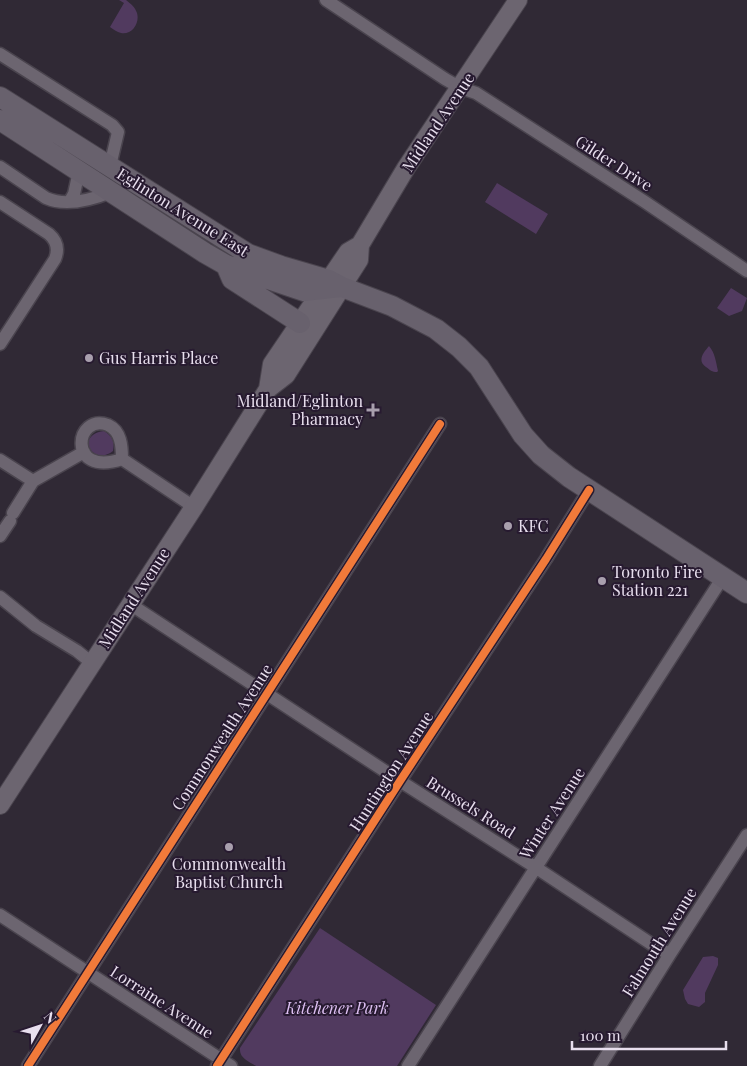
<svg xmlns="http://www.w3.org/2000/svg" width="747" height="1066" viewBox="0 0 747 1066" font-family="'Playfair Display',serif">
<rect width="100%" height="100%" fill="#302935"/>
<path fill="#513a5f" d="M 119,0 L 126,0 C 131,4 135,7 137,13 C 140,23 132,35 121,33 C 117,32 113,29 110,27 L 124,3 Z
M 497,183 L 548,214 L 536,234 L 485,202 Z
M 731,288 L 747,298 L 742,311 L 729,316 L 717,308 Z
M 709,346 C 715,353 716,362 718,371 L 717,372 C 712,372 710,370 706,367 C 697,361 703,353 709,346 Z
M 104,431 C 112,436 115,441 113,451 C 103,459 91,456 87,443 C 91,435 95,432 104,431 Z
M 320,928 L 436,1005 L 397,1066 L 256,1066 C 248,1061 239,1058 240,1048 Z
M 713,956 L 718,958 L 718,965 L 705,993 L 705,1002 L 699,1007 L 688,1004 L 685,999 L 683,990 L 703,957 Z"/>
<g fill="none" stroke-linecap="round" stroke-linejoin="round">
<defs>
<path id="minor" d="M 326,0 L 445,79 L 461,88 L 476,93 L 645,202 L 747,271
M 0,54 L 112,125 L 118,132 L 110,166
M 0,167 L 46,198 C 66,207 91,200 111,192
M 70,201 L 74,194 L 79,171
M 0,202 L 49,234 C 57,241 59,249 55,259 L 0,344
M 122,459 C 122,446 121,431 108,425 C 75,412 66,478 122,459 L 194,507
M 0,460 L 33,481
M 13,513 L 33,481 L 84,452
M 0,536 L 10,521
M 0,597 L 36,626 L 77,651 L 92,663
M 130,604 L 400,781 L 535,867 L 659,949 L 670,954
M 0,915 L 231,1066
M 28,1066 L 440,424
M 217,1066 L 400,781 L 546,559 L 589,490
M 408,1066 L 723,577
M 600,1066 L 670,954 L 747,835"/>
<path id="secondary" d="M 268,389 L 272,364 L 348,252 L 360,245
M 0,805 L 194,507 L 268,389 L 286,375 L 359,260 L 360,245 L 406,168 L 518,0"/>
<path id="primary" d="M 0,97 L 248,254 L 281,266 L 329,280 L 342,287 L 392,306 L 436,329 L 459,347 L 479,367 L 523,435 L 541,455 L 569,477 L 747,593
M 0,120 L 205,253 L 226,265 L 304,291 L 341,287
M 226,265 L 232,279 L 300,323"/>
</defs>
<use href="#minor" stroke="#4a444e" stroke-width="15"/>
<use href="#secondary" stroke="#4a444e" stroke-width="20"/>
<use href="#primary" stroke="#4a444e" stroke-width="22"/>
<use href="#minor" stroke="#6c6570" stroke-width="12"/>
<use href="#secondary" stroke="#6c6570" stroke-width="18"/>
<use href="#primary" stroke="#68616d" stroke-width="20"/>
<defs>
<path id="cycleway" d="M 28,1066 L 440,424
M 217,1066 L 400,781 L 546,559 L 589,490"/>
</defs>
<use href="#cycleway" stroke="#271a30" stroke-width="11"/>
<use href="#cycleway" stroke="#f17a3a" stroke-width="8"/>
</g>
<g fill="#a89fad" stroke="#271a30" stroke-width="2">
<circle cx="89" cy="358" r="5"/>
<path d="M370.5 402.5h5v5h5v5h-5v5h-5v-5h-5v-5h5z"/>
<circle cx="508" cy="526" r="5"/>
<circle cx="602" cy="581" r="5"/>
<circle cx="229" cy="847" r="5"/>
</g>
<g text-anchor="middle" stroke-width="4" stroke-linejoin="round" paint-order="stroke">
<g font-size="16" fill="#e8dfee" stroke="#271a30">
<text transform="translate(438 122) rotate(-56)" y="6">Midland Avenue</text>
<text transform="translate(614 163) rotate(33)" y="6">Gilder Drive</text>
<text transform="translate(183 212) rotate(32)" y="6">Eglinton Avenue East</text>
<text transform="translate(134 598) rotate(-57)" y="6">Midland Avenue</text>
<text transform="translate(222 737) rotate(-57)" y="6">Commonwealth Avenue</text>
<text transform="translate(391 771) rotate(-57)" y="6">Huntington Avenue</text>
<text transform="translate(471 807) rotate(32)" y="6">Brussels Road</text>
<text transform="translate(552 813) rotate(-57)" y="6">Winter Avenue</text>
<text transform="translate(659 942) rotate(-58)" y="6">Falmouth Avenue</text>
<text transform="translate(162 1002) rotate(33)" y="6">Lorraine Avenue</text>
</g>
<g font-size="16" fill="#e8dfee" stroke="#271a30" text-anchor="start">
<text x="99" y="364">Gus Harris Place</text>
<text x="363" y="407" text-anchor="end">Midland/Eglinton<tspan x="363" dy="18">Pharmacy</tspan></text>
<text x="518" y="532">KFC</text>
<text x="612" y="578">Toronto Fire<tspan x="612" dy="18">Station 221</tspan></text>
<text x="229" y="870" text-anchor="middle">Commonwealth<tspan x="229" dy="18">Baptist Church</tspan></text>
</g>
<g font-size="16" font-style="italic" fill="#dec0f3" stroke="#271a30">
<text x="337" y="1014">Kitchener Park</text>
</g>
</g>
<g transform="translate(40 1026) rotate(50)" stroke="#271a30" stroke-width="4" paint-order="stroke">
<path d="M0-4L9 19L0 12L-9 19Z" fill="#e8dfee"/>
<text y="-8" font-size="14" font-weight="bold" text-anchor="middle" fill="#e8dfee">N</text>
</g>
<path d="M572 1041v8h154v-8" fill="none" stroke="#e8dfee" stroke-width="2.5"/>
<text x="580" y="1041" font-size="15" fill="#e8dfee" stroke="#271a30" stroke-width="4" paint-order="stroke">100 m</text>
</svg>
